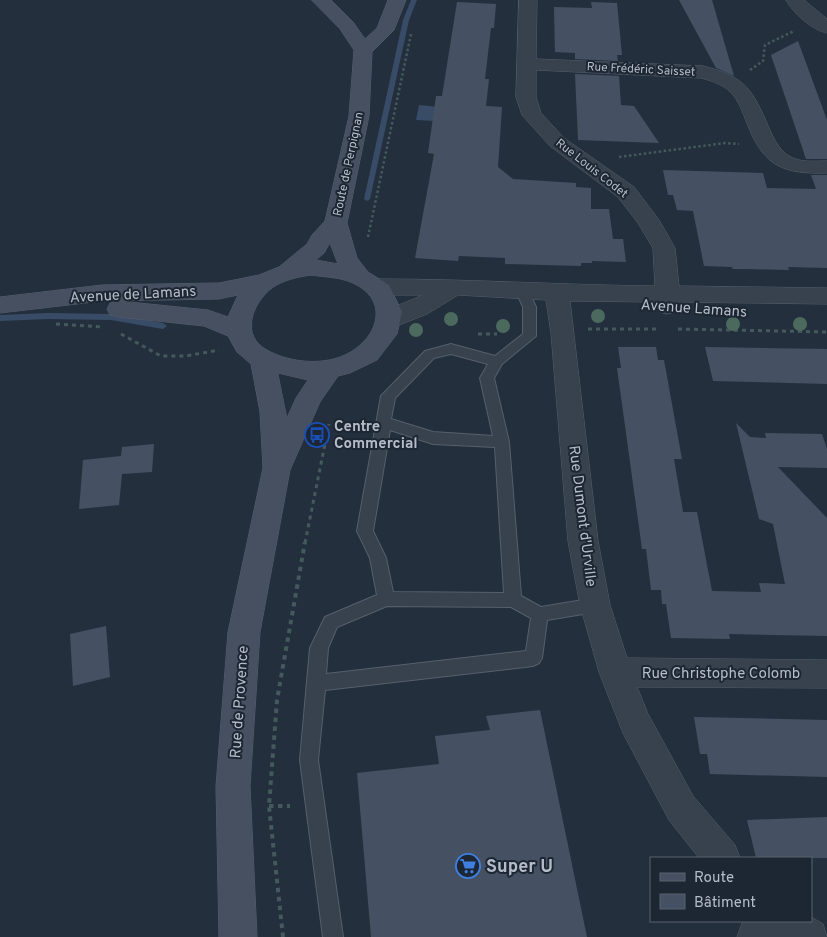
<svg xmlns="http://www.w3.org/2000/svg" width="827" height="937" viewBox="0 0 827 937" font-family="Overpass,sans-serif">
<rect width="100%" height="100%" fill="#242f3e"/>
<path fill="#394c67" d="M 419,105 L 438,107 L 436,121 L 416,120 Z"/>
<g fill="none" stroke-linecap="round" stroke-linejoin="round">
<path fill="#394c67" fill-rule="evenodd" d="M 411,0 L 417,0 L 409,20 L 370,199 L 367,201 L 364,199 L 403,20 Z
M 48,313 L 111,314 L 163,323 L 167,326 L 163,329 L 111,320 L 48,319 L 0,321 L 0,315 Z"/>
</g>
<path fill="#455162" d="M 679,0 L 712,0 L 734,76 L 716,68 Z
M 457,2 L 496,4 L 494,28 L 491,28 L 485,79 L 489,79 L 486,106 L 502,107 L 498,167 L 513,179 L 576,183 L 576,187 L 591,188 L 591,209 L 609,209 L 613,239 L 623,239 L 626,262 L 592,261 L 592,263 L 581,263 L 581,266 L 505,264 L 505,258 L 459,256 L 458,261 L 415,258 L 434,154 L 428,153 L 436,96 L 442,96 Z
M 591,2 L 617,3 L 622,55 L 617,55 L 618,61 L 575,59 L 575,53 L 555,52 L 554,7 L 592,8 Z
M 798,41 L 827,120 L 827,159 L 806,159 L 771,55 Z
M 575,74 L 619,76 L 621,105 L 634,106 L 659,143 L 578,140 Z
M 663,170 L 763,173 L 767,188 L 816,189 L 811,175 L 827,175 L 827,268 L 788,267 L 789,270 L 747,269 L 733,269 L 732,267 L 704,266 L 693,211 L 677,210 L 673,195 L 668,195 Z
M 618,347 L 656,347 L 658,360 L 664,360 L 682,459 L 674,459 L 683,512 L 697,512 L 712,591 L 761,592 L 759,583 L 785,584 L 773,524 L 759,519 L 736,423 L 750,437 L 766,438 L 765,433 L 822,434 L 827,449 L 827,468 L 778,467 L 827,518 L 827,636 L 729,634 L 730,639 L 671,638 L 666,604 L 662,604 L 661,590 L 651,590 L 646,549 L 642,549 L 617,368 L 621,368 Z
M 705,347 L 827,349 L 827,384 L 713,381 Z
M 154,444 L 152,472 L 122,474 L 119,505 L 79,509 L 83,460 L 121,456 L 122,447 Z
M 106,626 L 110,677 L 73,686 L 70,634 Z
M 540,710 L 587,937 L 371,937 L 357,773 L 439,764 L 435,736 L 490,730 L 486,716 Z
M 694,717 L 827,720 L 827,777 L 710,774 L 707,754 L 700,754 Z
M 827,817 L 827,858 L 756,858 L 747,820 Z"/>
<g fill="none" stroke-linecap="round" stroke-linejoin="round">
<defs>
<path id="lane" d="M 522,287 L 527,288 L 536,307 L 536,336 L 502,364 L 494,378 L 509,442 L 521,596 L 541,607 L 595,598 L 601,600 L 603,605 L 601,610 L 595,612 L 547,620 L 542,658 L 539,663 L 533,666 L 325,690 L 318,760 L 343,937 L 323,937 L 300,760 L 310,648 L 325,617 L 377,595 L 370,558 L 357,531 L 381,396 L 425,351 L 451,344 L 495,356 L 523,334 L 523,307 L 516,291 ZM 451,354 L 488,364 L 480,378 L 493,436 L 433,432 L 391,419 L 395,398 L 434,358 ZM 390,430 L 433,444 L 495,447 L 504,593 L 393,592 L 386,558 L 373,531 ZM 387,606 L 511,607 L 531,618 L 526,651 L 326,674 L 328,648 L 337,627 Z"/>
<path id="street" d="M 519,0 L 537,0 L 536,59 L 703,66 C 746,77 752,89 769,128 C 774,139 779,150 789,156 C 800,163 815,161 827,161 L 827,173 C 786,174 765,168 749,128 C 744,117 741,105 734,96 C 727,86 713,81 701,78 L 536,70 L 536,97 L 541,113 L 564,138 L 634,187 L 659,220 L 675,248 L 679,286 L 827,288 L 827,304 L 679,302 L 675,312 L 667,314 L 659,312 L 655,302 L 570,301 L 598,541 L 610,605 L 627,658 L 827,660 L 827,688 L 637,687 L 648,714 L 693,796 L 735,845 L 740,858 L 699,858 L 669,820 L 623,733 L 599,672 L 580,605 L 568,541 L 551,333 L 546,300 L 458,295 L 427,314 L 399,325 L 390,327 L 381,325 L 378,319 C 384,308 410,302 422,295 L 377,295 L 369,293 L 365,287 L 369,281 L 377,279 C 470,279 562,285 655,286 L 653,248 L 638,223 L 618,197 L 550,146 L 522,115 L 516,97 Z
M 786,0 L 804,0 L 827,19 L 827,33 C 812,30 793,13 786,0 Z
M 811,917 L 823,924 L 827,937 L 737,937 L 743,921 L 811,921 Z"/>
<path id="secondary" d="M 312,0 L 331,0 L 353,22 L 365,39 L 377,28 L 388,0 L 406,0 L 394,30 L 372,52 L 369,116 L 347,223 L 357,258 L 368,272 L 389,285 L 402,312 L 397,334 L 377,360 L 350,373 L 338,376 L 320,402 L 290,470 L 260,632 L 250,786 L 257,937 L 219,937 L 216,786 L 228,632 L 263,468 L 260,412 L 251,364 L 237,352 L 228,336 L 204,326 L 119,317 L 110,315 L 107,309 L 110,303 L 119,301 L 208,310 L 228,317 L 238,295 L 219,299 L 102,301 L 0,313 L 0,297 L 102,285 L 219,283 L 259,275 L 279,267 L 307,244 L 312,235 L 325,221 L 349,116 L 354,50 L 340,29 ZM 330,243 L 338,264 L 316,260 L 324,253 ZM 311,275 C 323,277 337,277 348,281 C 396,299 376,346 337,358 C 315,365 286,361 267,350 C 240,336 252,303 272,288 C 283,280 298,277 311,275 ZM 278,373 L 308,380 L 296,398 L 287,418 Z"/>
</defs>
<use href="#lane" stroke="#565f6c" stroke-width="2"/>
<use href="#street" stroke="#565f6c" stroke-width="1"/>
<use href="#secondary" stroke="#565f6c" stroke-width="1"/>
<path stroke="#44595c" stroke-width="2.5" stroke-dasharray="2.5 2.5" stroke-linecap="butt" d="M 750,70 L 763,61 L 765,45 L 794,31
M 619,157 L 725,143 L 739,144
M 368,237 L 411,34"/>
<path stroke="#44595c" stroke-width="3" stroke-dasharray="4 4" stroke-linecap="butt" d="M 56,324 L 102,327
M 588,329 L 656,329
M 678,329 L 827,332
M 121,334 L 161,356 L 186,356 L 219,350
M 478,334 L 497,334
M 305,543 L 329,424"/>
<path stroke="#44595c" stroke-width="4" stroke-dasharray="4.5 4.5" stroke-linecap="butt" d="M 269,806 L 290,806
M 283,937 L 269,806 L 277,700 L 305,542"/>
<use href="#lane" fill="#38414e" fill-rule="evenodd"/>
<use href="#street" fill="#38414e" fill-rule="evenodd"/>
<use href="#secondary" fill="#465061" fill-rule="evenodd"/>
</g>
<g fill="#4b6a5d">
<circle cx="598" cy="316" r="7"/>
<circle cx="451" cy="319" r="7"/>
<circle cx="733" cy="324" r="7"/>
<circle cx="800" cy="324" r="7"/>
<circle cx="503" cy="326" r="7"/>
<circle cx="416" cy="330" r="7"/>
</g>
<defs>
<symbol id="bus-ring" viewBox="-11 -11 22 22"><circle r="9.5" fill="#1d2633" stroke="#1a4fb4" stroke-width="1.5"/><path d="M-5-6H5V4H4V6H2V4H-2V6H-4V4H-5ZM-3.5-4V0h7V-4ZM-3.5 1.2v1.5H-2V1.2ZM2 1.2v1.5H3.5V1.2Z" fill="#1a4fb4"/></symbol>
<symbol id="supermarket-ring" viewBox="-11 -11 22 22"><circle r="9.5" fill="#1d2633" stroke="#3f7fe0" stroke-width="1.5"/><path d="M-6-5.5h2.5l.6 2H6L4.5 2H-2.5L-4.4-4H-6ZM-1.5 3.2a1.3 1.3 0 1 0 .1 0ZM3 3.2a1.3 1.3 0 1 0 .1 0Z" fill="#3f7fe0"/></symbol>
</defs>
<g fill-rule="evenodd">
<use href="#bus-ring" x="303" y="421" width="28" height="28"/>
<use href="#supermarket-ring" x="454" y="852" width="28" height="28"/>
</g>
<g text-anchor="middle" stroke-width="4" stroke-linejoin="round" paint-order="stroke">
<g font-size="12" fill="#b4bcc9" stroke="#1d2633">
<text transform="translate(641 69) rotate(3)" y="4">Rue Frédéric Saisset</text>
<text transform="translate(348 164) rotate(-78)" y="4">Route de Perpignan</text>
<text transform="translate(592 168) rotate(38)" y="4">Rue Louis Codet</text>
</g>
<g font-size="15" fill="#b4bcc9" stroke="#1d2633">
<text transform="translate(133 294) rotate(-3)" y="5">Avenue de Lamans</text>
<text transform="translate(694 308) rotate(4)" y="5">Avenue Lamans</text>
<text transform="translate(583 516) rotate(83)" y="5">Rue Dumont d'Urville</text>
<text x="721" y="678">Rue Christophe Colomb</text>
<text transform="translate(239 702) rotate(-86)" y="5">Rue de Provence</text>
</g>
<g font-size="15" font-weight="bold" fill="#b4bcc9" stroke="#1d2633" text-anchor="start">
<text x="334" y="431">Centre<tspan x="334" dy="17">Commercial</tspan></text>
</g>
<g font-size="18" font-weight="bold" fill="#b4bcc9" stroke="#1d2633" text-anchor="start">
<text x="486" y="872">Super U</text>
</g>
</g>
<rect x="650" y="857" width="162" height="65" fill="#1d2633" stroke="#59626f"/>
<rect x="660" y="873" width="25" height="8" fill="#465061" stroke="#59626f"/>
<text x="694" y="882" font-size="15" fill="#b4bcc9">Route</text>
<rect x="660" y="894" width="25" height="15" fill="#455162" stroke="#59626f"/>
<text x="694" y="907" font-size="15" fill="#b4bcc9">Bâtiment</text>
</svg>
